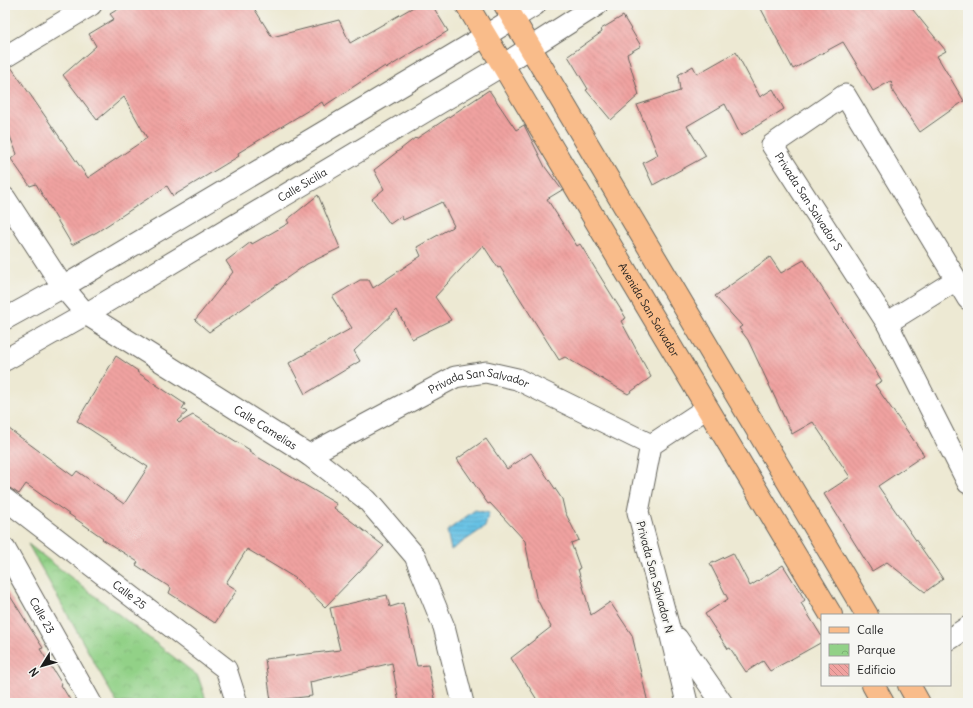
<svg xmlns="http://www.w3.org/2000/svg" width="973" height="708" viewBox="0 0 973 708" font-family="Delius,sans-serif">
<defs>
<pattern id="park-crowns" width="20" height="18" patternUnits="userSpaceOnUse"><rect width="20" height="18" fill="#92d187"/><path d="M2 6a3 3 0 1 1 6 0M12 15a3 3 0 1 1 6 0" fill="none" stroke="#7db374"/></pattern>
<pattern id="water-rules" width="6" height="5" patternUnits="userSpaceOnUse"><rect width="6" height="5" fill="#68c2e5"/><path d="M0 2.5h6" fill="none" stroke="#5aa6c4"/></pattern>
<pattern id="building-back-hatch" width="6" height="6" patternUnits="userSpaceOnUse"><rect width="6" height="6" fill="#f0a2a0"/><path d="M-1 5l2 2M0 0l6 6M5-1l2 2" fill="none" stroke="#cd8b89"/></pattern>
</defs>
<rect width="100%" height="100%" fill="#f6f6f2"/>
<filter id="ink" filterUnits="userSpaceOnUse"><feTurbulence type="fractalNoise" baseFrequency=".025" numOctaves="2"/><feDisplacementMap in="SourceGraphic" scale="8" xChannelSelector="R" yChannelSelector="G"/><feConvolveMatrix kernelMatrix="1 2 1 2 8 2 1 2 1" color-interpolation-filters="sRGB"/></filter>
<filter id="wash" filterUnits="userSpaceOnUse"><feTurbulence type="fractalNoise" baseFrequency=".012" numOctaves="4" result="noise"/><feDisplacementMap in="SourceGraphic" scale="16" xChannelSelector="R" yChannelSelector="G"/><feGaussianBlur stdDeviation="0.9" result="paint"/><feColorMatrix in="noise" values="0 0 0 0 0 0 0 0 0 0 0 0 0 0 0 0 0 1.4 0 .05"/><feComposite in="paint" operator="in"/></filter>
<g filter="url(#wash)">
<rect width="100%" height="100%" fill="#ede9d3"/>
<path fill="url(#park-crowns)" stroke="#577652" d="M 28,544 L 198,676 L 207,703 L 117,703 Z"/>
<path fill="url(#water-rules)" stroke="#426f80" d="M 475,510 L 489,513 L 485,527 L 451,550 L 447,531 Z"/>
<g id="blocks">
<path fill="url(#building-back-hatch)" d="M 125,5 L 252,5 L 272,37 L 339,20 L 350,43 L 417,5 L 432,5 L 448,31 L 387,68 L 385,66 L 324,106 L 322,102 L 238,153 L 239,156 L 173,196 L 167,186 L 97,232 L 72,245 L 36,184 L 30,186 L 11,159 L 17,154 L 5,124 L 5,69 L 11,67 L 88,178 L 147,138 L 124,97 L 97,120 L 63,75 L 96,46 L 89,34 L 114,19 L 110,14 Z
M 759,5 L 909,5 L 946,51 L 937,56 L 964,101 L 920,132 L 893,92 L 891,81 L 873,91 L 843,42 L 793,69 Z
M 623,16 L 641,46 L 627,54 L 639,95 L 611,120 L 586,90 L 588,89 L 568,56 L 602,32 L 601,29 Z
M 736,52 L 760,97 L 773,89 L 784,109 L 741,136 L 725,104 L 687,126 L 706,156 L 653,185 L 643,163 L 658,155 L 637,105 L 680,91 L 678,75 L 693,66 L 697,74 Z
M 489,90 L 516,130 L 524,125 L 545,167 L 562,190 L 547,199 L 577,246 L 580,244 L 626,318 L 621,321 L 651,377 L 628,394 L 565,357 L 559,360 L 500,267 L 498,268 L 483,245 L 435,297 L 451,320 L 412,339 L 397,310 L 354,351 L 360,361 L 305,394 L 289,363 L 352,328 L 332,297 L 360,280 L 369,280 L 373,288 L 421,256 L 417,247 L 454,226 L 442,202 L 403,220 L 401,216 L 390,224 L 372,199 L 384,189 L 374,170 L 415,138 L 416,139 Z
M 318,195 L 340,248 L 307,264 L 209,332 L 195,320 L 233,272 L 226,261 L 251,242 L 252,244 L 289,223 L 287,220 Z
M 770,257 L 781,273 L 804,260 L 882,381 L 875,385 L 924,455 L 878,486 L 943,579 L 925,592 L 887,562 L 872,571 L 824,494 L 850,477 L 813,422 L 792,434 L 748,340 L 739,328 L 742,326 L 715,296 Z
M 116,356 L 138,371 L 137,372 L 185,404 L 182,409 L 187,412 L 177,421 L 179,423 L 193,415 L 250,450 L 249,452 L 337,504 L 334,508 L 384,546 L 325,607 L 295,578 L 247,549 L 226,583 L 237,590 L 215,623 L 169,593 L 171,588 L 136,565 L 138,562 L 102,539 L 103,538 L 26,484 L 19,494 L 5,485 L 5,426 L 73,476 L 77,471 L 124,504 L 148,467 L 77,421 Z
M 486,439 L 507,469 L 531,453 L 562,499 L 565,512 L 579,540 L 571,543 L 580,568 L 578,569 L 591,615 L 610,602 L 632,635 L 648,703 L 539,703 L 511,658 L 551,627 L 536,597 L 525,541 L 490,503 L 488,504 L 457,459 Z
M 733,553 L 750,586 L 783,565 L 805,600 L 801,603 L 822,637 L 822,642 L 770,671 L 763,661 L 746,672 L 730,648 L 728,649 L 705,614 L 728,599 L 710,564 Z
M 5,588 L 43,648 L 40,649 L 62,684 L 61,685 L 72,703 L 5,703 Z
M 387,595 L 390,607 L 403,603 L 417,666 L 428,665 L 436,703 L 399,703 L 392,663 L 310,682 L 312,696 L 271,701 L 265,659 L 340,650 L 330,608 Z"/>
</g>
</g>
<g filter="url(#ink)">
<use href="#blocks" fill-opacity="0" stroke="#65645c" stroke-width="1"/>
<g fill="none" stroke-linecap="round" stroke-linejoin="round">
<defs>
<g id="minor">
<path d="M 5,57 L 91,5"/>
<path id="s1" d="M 5,198 L 63,287 L 86,314 L 309,455 L 367,500 L 415,556 L 444,627 L 463,703"/>
<path id="s2" d="M 968,299 L 845,95 L 772,145 L 887,323 L 968,483"/>
<path d="M 5,319 L 63,287 L 485,36 L 535,5"/>
<path d="M 887,323 L 956,280"/>
<path id="s3" d="M 5,360 L 86,314 L 503,65 L 597,5"/>
<path id="s4" d="M 309,455 L 455,377 L 486,372 L 517,379 L 651,445"/>
<path id="s5" d="M 5,499 L 226,669 L 237,703"/>
<path id="s6" d="M 5,549 L 91,703"/>
<path d="M 677,638 L 722,703"/>
<path d="M 950,639 L 968,627"/>
<path d="M 687,703 L 669,628 L 638,512 L 651,445 L 707,408"/>
</g>
<g id="primary">
<path id="s7" d="M 467,5 L 831,615"/>
<path d="M 505,5 L 867,615"/>
<path d="M 873,685 L 883,703"/>
<path d="M 909,685 L 919,703"/>
</g>
</defs>
<use href="#minor" stroke="#65645c" stroke-width="23"/>
<use href="#primary" stroke="#65645c" stroke-width="24"/>
<use href="#minor" stroke="#fff" stroke-width="21"/>
<use href="#primary" stroke="#f9bc8a" stroke-width="22"/>
</g>
</g>
<g text-anchor="middle" stroke-width="4" stroke-linejoin="round" paint-order="stroke">
<g font-size="11" fill="#1c1c1c" stroke="#f6f6f2">
<text dy="4" stroke="none"><textPath href="#s3" startOffset="345">Calle Sicilia</textPath></text>
<text dy="4" stroke="none"><textPath href="#s2" startOffset="394">Privada San Salvador S</textPath></text>
<text dy="4" stroke="none"><textPath href="#s7" startOffset="355">Avenida San Salvador</textPath></text>
<text dy="4" stroke="none"><textPath href="#s4" startOffset="189">Privada San Salvador</textPath></text>
<text dy="4" stroke="none"><textPath href="#s1" startOffset="354">Calle Camelias</textPath></text>
<text transform="translate(655 577) rotate(75)" y="4">Privada San Salvador N</text>
<text dy="4" stroke="none"><textPath href="#s5" startOffset="157">Calle 25</textPath></text>
<text dy="4" stroke="none"><textPath href="#s6" startOffset="76">Calle 23</textPath></text>
</g>
</g>
<rect width="973" height="708" fill="none" stroke="#f6f6f2" stroke-width="20"/>
<rect x="821" y="614" width="130" height="72" fill="#f6f6f2" stroke="#9f9f9c"/>
<rect x="829" y="627" width="20" height="6" fill="#f9bc8a" stroke="#9f9f9c"/>
<text x="857" y="634" font-size="12" fill="#1c1c1c">Calle</text>
<rect x="829" y="644" width="20" height="12" fill="url(#park-crowns)" stroke="#9f9f9c"/>
<text x="857" y="654" font-size="12" fill="#1c1c1c">Parque</text>
<rect x="829" y="664" width="20" height="12" fill="url(#building-back-hatch)" stroke="#9f9f9c"/>
<text x="857" y="674" font-size="12" fill="#1c1c1c">Edificio</text>
<g transform="translate(42 666) rotate(233)" stroke="#f6f6f2" stroke-width="3" paint-order="stroke">
<path d="M0-3L7 15L0 10L-7 15Z" fill="#1c1c1c"/>
<text y="-6" font-size="11" font-weight="bold" text-anchor="middle" fill="#1c1c1c">N</text>
</g>
</svg>
